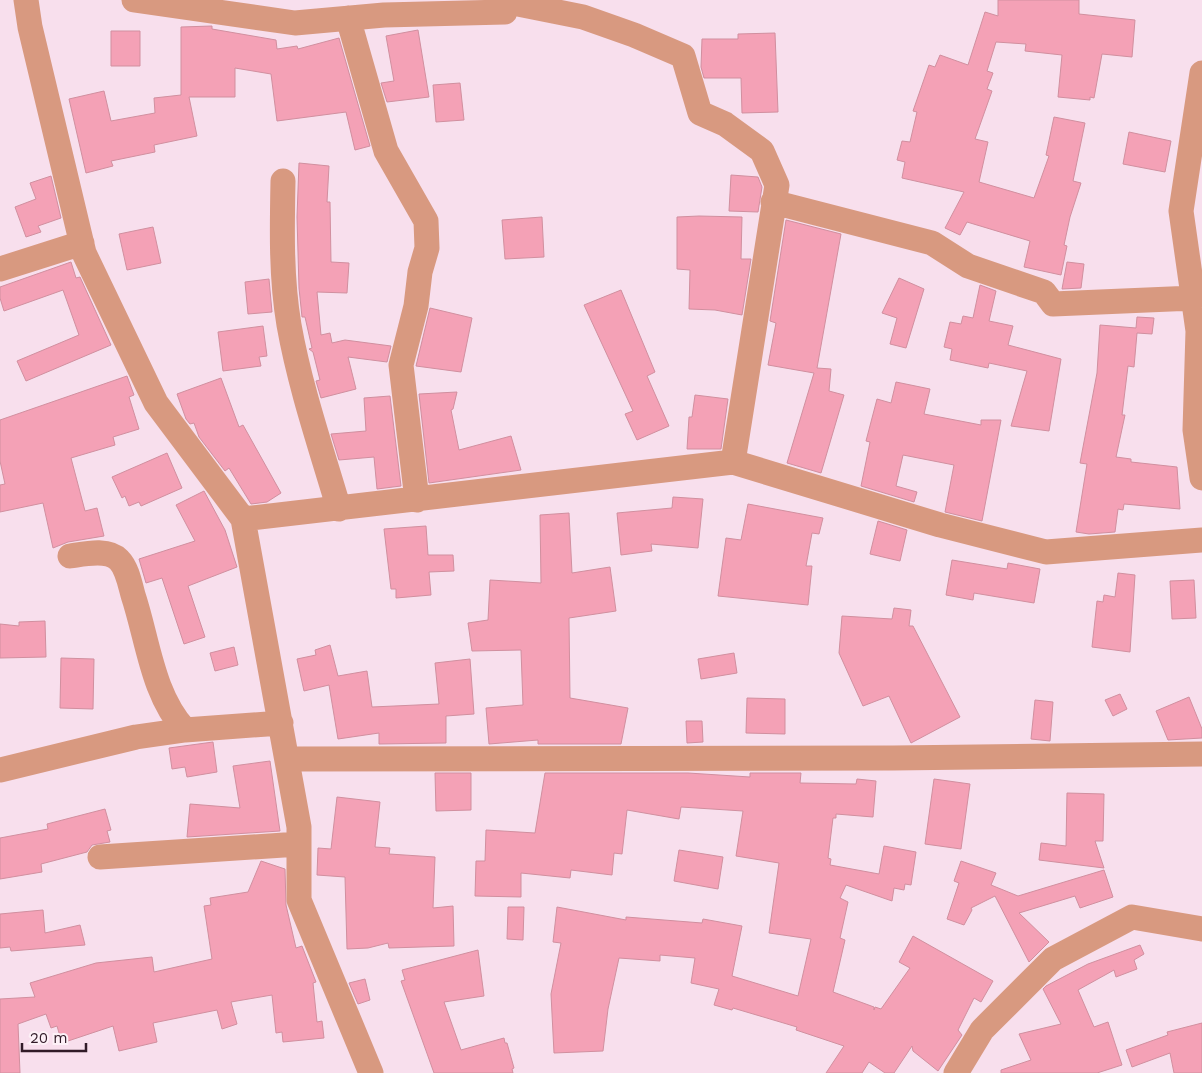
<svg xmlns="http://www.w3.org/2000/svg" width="1202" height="1073" viewBox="0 0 1202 1073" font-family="'Work Sans',sans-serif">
<rect width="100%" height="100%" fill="#f8dfed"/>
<path fill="#f4a1b6" stroke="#d18f9f" d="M 998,0 L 1079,0 L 1079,14 L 1135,20 L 1132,57 L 1102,54 L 1094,98 L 1090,97 L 1090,100 L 1058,97 L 1062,55 L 1025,51 L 1026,44 L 996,42 L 987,71 L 993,73 L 987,89 L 992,91 L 975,139 L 988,142 L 979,182 L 1034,198 L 1049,156 L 1046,155 L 1054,117 L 1085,123 L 1073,181 L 1081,183 L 1070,217 L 1064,245 L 1067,246 L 1061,275 L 1024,267 L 1030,241 L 967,222 L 960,235 L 945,228 L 964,192 L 902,178 L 905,162 L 897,160 L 902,141 L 910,142 L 917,112 L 913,111 L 929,65 L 935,67 L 940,55 L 968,65 L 985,12 L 998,16 Z
M 212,26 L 212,29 L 276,40 L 277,49 L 297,46 L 298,49 L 339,38 L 370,146 L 355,150 L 346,112 L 277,121 L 271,74 L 235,68 L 235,97 L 189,97 L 197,136 L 154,145 L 155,152 L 111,161 L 113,166 L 86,173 L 69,99 L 104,91 L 111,121 L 155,113 L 154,98 L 181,95 L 181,27 Z
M 418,30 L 429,97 L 387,102 L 381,83 L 394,81 L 386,36 Z
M 111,31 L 140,31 L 140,66 L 111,66 Z
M 775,33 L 778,112 L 742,113 L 741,78 L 704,78 L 701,67 L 702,39 L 738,39 L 738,34 Z
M 460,83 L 464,120 L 436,122 L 433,85 Z
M 1129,132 L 1171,141 L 1165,172 L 1123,164 Z
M 299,163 L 329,166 L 327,202 L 330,202 L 331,262 L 349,263 L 347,293 L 317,292 L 321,335 L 330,333 L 332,343 L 345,340 L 391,346 L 387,362 L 348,357 L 356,389 L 321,398 L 316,381 L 320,380 L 313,352 L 309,349 L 312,348 L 305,317 L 302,317 L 299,288 L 297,217 Z
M 731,175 L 758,177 L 762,187 L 758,212 L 729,211 Z
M 51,176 L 61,218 L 38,226 L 41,232 L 26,237 L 15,207 L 36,199 L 30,183 Z
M 699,216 L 742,217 L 741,259 L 751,259 L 742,315 L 715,310 L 689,309 L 690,270 L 677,269 L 677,217 Z
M 542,217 L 544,257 L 505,259 L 502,220 Z
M 786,220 L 841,234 L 817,368 L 831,369 L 829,391 L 844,395 L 821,473 L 787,463 L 814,373 L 768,365 L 776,323 L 770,321 Z
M 153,227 L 161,263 L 127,270 L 119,234 Z
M 71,262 L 76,278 L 80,277 L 111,345 L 26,381 L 17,361 L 79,335 L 63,290 L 4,311 L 0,298 L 0,287 Z
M 1067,262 L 1084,264 L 1081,288 L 1062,289 Z
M 899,278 L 924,289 L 906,348 L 890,344 L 897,318 L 882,313 Z
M 269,279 L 272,312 L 248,314 L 245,282 Z
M 980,285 L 996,291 L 989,321 L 1013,326 L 1008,345 L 1061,359 L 1049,431 L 1011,426 L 1027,371 L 989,363 L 988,368 L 950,360 L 952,349 L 944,347 L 950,322 L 961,324 L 963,316 L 973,318 Z
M 621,290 L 655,372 L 647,376 L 669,426 L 637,440 L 625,414 L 633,411 L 584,305 Z
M 430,308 L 472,318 L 461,372 L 416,366 Z
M 1137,317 L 1154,318 L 1152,334 L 1137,333 L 1134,367 L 1128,366 L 1122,415 L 1125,415 L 1116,457 L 1131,459 L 1131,462 L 1177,467 L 1180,509 L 1124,504 L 1123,510 L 1118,509 L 1115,532 L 1089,534 L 1076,532 L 1087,464 L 1080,463 L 1097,373 L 1100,325 L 1136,328 Z
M 263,326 L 267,356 L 259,357 L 261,366 L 223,371 L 218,332 Z
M 127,376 L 134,395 L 129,397 L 139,429 L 113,437 L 115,445 L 71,458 L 85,511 L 97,508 L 104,536 L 68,542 L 53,548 L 43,503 L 0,512 L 0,485 L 5,484 L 0,461 L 0,420 Z
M 221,378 L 239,427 L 243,425 L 281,493 L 267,502 L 251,504 L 229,468 L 225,471 L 199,437 L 194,423 L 190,424 L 186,419 L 177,394 Z
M 896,382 L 930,389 L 924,414 L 981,425 L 981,420 L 1001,420 L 982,521 L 945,512 L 954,465 L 903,455 L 896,486 L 917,492 L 914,502 L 861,486 L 870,442 L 866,441 L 877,399 L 891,403 Z
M 457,392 L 453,409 L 451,410 L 459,450 L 511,436 L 521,470 L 429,483 L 419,394 Z
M 695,395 L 728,399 L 721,449 L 687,449 L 689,417 L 692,417 Z
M 390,396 L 401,486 L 377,489 L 374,457 L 339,460 L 331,434 L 366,431 L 364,398 Z
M 167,453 L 182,488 L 141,506 L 139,502 L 129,506 L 125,496 L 122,498 L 112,477 Z
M 204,491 L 225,530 L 237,567 L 188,586 L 205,637 L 184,644 L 162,578 L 146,583 L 139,559 L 195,541 L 176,505 Z
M 673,497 L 703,499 L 698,548 L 651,544 L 652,551 L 621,555 L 617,513 L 672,508 Z
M 748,504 L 823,518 L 819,534 L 812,533 L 806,566 L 812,566 L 808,605 L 718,596 L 726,538 L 741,540 Z
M 569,513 L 572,573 L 610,567 L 616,611 L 569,618 L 570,698 L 628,708 L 621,744 L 538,744 L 538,740 L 489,744 L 486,708 L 523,705 L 521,650 L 472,651 L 468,623 L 488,620 L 490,580 L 541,583 L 540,515 Z
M 878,521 L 907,530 L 900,561 L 870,554 Z
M 426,526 L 428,555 L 453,555 L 454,571 L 429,572 L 431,595 L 396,598 L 396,589 L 391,589 L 384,529 Z
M 952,560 L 1007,569 L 1008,563 L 1040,569 L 1034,603 L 974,593 L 973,600 L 946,595 Z
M 1118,573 L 1135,575 L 1130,652 L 1092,647 L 1097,601 L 1103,602 L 1104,595 L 1115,597 Z
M 1194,580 L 1196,618 L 1172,619 L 1170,581 Z
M 894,608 L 911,610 L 909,626 L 913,626 L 960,717 L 911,743 L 889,696 L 863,706 L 839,653 L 842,616 L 892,619 Z
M 45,621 L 46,657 L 0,658 L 0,624 L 19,626 L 19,622 Z
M 330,645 L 338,676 L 367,671 L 372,707 L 439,704 L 435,663 L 470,659 L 474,714 L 446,716 L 446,743 L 379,744 L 379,733 L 338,739 L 329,685 L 304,691 L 297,659 L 316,655 L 315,650 Z
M 234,647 L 238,665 L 215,671 L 210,653 Z
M 734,653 L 737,673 L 701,679 L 698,659 Z
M 61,658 L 94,659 L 93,709 L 60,708 Z
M 1120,694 L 1127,709 L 1113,716 L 1105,700 Z
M 1189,697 L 1202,729 L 1202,738 L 1168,740 L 1156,711 Z
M 747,698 L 785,699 L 785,734 L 746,733 Z
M 1035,700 L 1053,702 L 1050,741 L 1031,739 Z
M 686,721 L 702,721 L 703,742 L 687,743 Z
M 213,742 L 217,772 L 187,777 L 185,767 L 172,769 L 169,748 Z
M 270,761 L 280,831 L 187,837 L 190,804 L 240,808 L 233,766 Z
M 435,773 L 471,773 L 471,810 L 436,811 Z
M 545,773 L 688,773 L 750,777 L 750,773 L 801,773 L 800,783 L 856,784 L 857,779 L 876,781 L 873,817 L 836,814 L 836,818 L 833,818 L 828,858 L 831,859 L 830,865 L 879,874 L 884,846 L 916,852 L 911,885 L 905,884 L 904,890 L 894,888 L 892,901 L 846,885 L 840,898 L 848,902 L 840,938 L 845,940 L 833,992 L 874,1007 L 874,1010 L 875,1007 L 881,1009 L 910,968 L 899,962 L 913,936 L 993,981 L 981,1002 L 974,998 L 958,1030 L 962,1035 L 938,1071 L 913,1051 L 912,1046 L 894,1073 L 885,1073 L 869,1062 L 862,1073 L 826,1073 L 844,1046 L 796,1030 L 797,1027 L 733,1008 L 732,1010 L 714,1005 L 719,989 L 691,983 L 695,958 L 660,955 L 660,961 L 619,958 L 608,1009 L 603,1051 L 554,1053 L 551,994 L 561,943 L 553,942 L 557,907 L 626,920 L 626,917 L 702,923 L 703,919 L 742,926 L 732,976 L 798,996 L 811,939 L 769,933 L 779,863 L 736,856 L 743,811 L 681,807 L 679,819 L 627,810 L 622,854 L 614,853 L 612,875 L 571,870 L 570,878 L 521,873 L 521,897 L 475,896 L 476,861 L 485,861 L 486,830 L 535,833 Z
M 934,779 L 970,784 L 961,849 L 925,844 Z
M 1067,793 L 1104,794 L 1103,841 L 1095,841 L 1104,868 L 1039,860 L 1041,843 L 1066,846 Z
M 337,797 L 380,802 L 375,847 L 390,848 L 389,854 L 435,857 L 433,908 L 453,906 L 454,946 L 389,948 L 388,943 L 368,948 L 347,949 L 345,877 L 317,875 L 318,848 L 331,849 Z
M 105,809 L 111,830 L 107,831 L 110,842 L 92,845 L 87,852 L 41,864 L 42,872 L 0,879 L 0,838 L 48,829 L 47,824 Z
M 679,850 L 723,857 L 718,889 L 674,881 Z
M 261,861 L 285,869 L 286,905 L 296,948 L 302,946 L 316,982 L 313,983 L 317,1022 L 322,1021 L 324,1038 L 283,1042 L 282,1032 L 276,1033 L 272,995 L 231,1002 L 237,1024 L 222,1029 L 217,1010 L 153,1023 L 157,1042 L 119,1051 L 113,1026 L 62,1043 L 57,1026 L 51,1028 L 46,1014 L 18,1024 L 20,1073 L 0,1073 L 0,999 L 35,997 L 30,983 L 96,963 L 152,957 L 154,972 L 212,959 L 204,906 L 211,905 L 210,898 L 248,892 Z
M 961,861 L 996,873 L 991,885 L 1018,896 L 1104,870 L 1113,897 L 1080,908 L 1075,896 L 1019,913 L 1049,942 L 1029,962 L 995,896 L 971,908 L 972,910 L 964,925 L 947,919 L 959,883 L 954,881 Z
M 508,907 L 524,907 L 523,940 L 507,939 Z
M 43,910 L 45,933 L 80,925 L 85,945 L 11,951 L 10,947 L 0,948 L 0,914 Z
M 1140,945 L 1144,954 L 1134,960 L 1137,969 L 1116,977 L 1114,970 L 1078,990 L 1094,1027 L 1108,1022 L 1122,1065 L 1097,1073 L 1001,1073 L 1001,1070 L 1031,1060 L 1019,1034 L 1061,1024 L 1043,989 L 1046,986 L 1088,964 Z
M 478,950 L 484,996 L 444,1002 L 461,1050 L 504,1038 L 505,1043 L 507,1043 L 514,1068 L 512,1069 L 513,1073 L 434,1073 L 401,981 L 405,980 L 402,970 Z
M 365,979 L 370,1000 L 358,1004 L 349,983 Z
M 1202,1023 L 1202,1073 L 1174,1073 L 1170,1053 L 1132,1067 L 1126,1050 L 1168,1035 L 1167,1032 Z"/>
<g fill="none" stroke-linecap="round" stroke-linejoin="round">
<path stroke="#d89980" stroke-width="25" d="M 26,0 L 30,27 L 84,253 L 156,403 L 243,519 L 299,827 L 299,900 L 371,1073
M 134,0 L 295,23 L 384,15 L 505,12 L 508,0
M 508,2 L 583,17 L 634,35 L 683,56 L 700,113 L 725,124 L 762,151 L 777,185 L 733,462
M 348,18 L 386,151 L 426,221 L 427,248 L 420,272 L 416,306 L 401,365 L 417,500
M 1202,73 L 1181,211 L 1198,331 L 1195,430 L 1202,478
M 283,181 C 282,229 281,278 289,325 C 300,387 321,448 339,509
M 773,202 L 932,243 L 968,266 L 1044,292 L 1053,304 L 1194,298
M 0,269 L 82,243
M 243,519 L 733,462 L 940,525 L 1046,552 L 1202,540
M 70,556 C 84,554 108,548 119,560 C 127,568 130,584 133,595 C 148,640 152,694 185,730
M 287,759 L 893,758 L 1202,754
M 0,770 L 136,737 L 185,730 L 281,723
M 100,857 L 299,844
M 956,1073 L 982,1030 L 1053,959 L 1132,917 L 1202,929"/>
</g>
<path d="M22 1043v8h64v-8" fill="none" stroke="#311b28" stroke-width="2.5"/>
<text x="30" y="1043" font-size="15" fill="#311b28" stroke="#fdf1f7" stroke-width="4" paint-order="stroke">20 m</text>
</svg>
